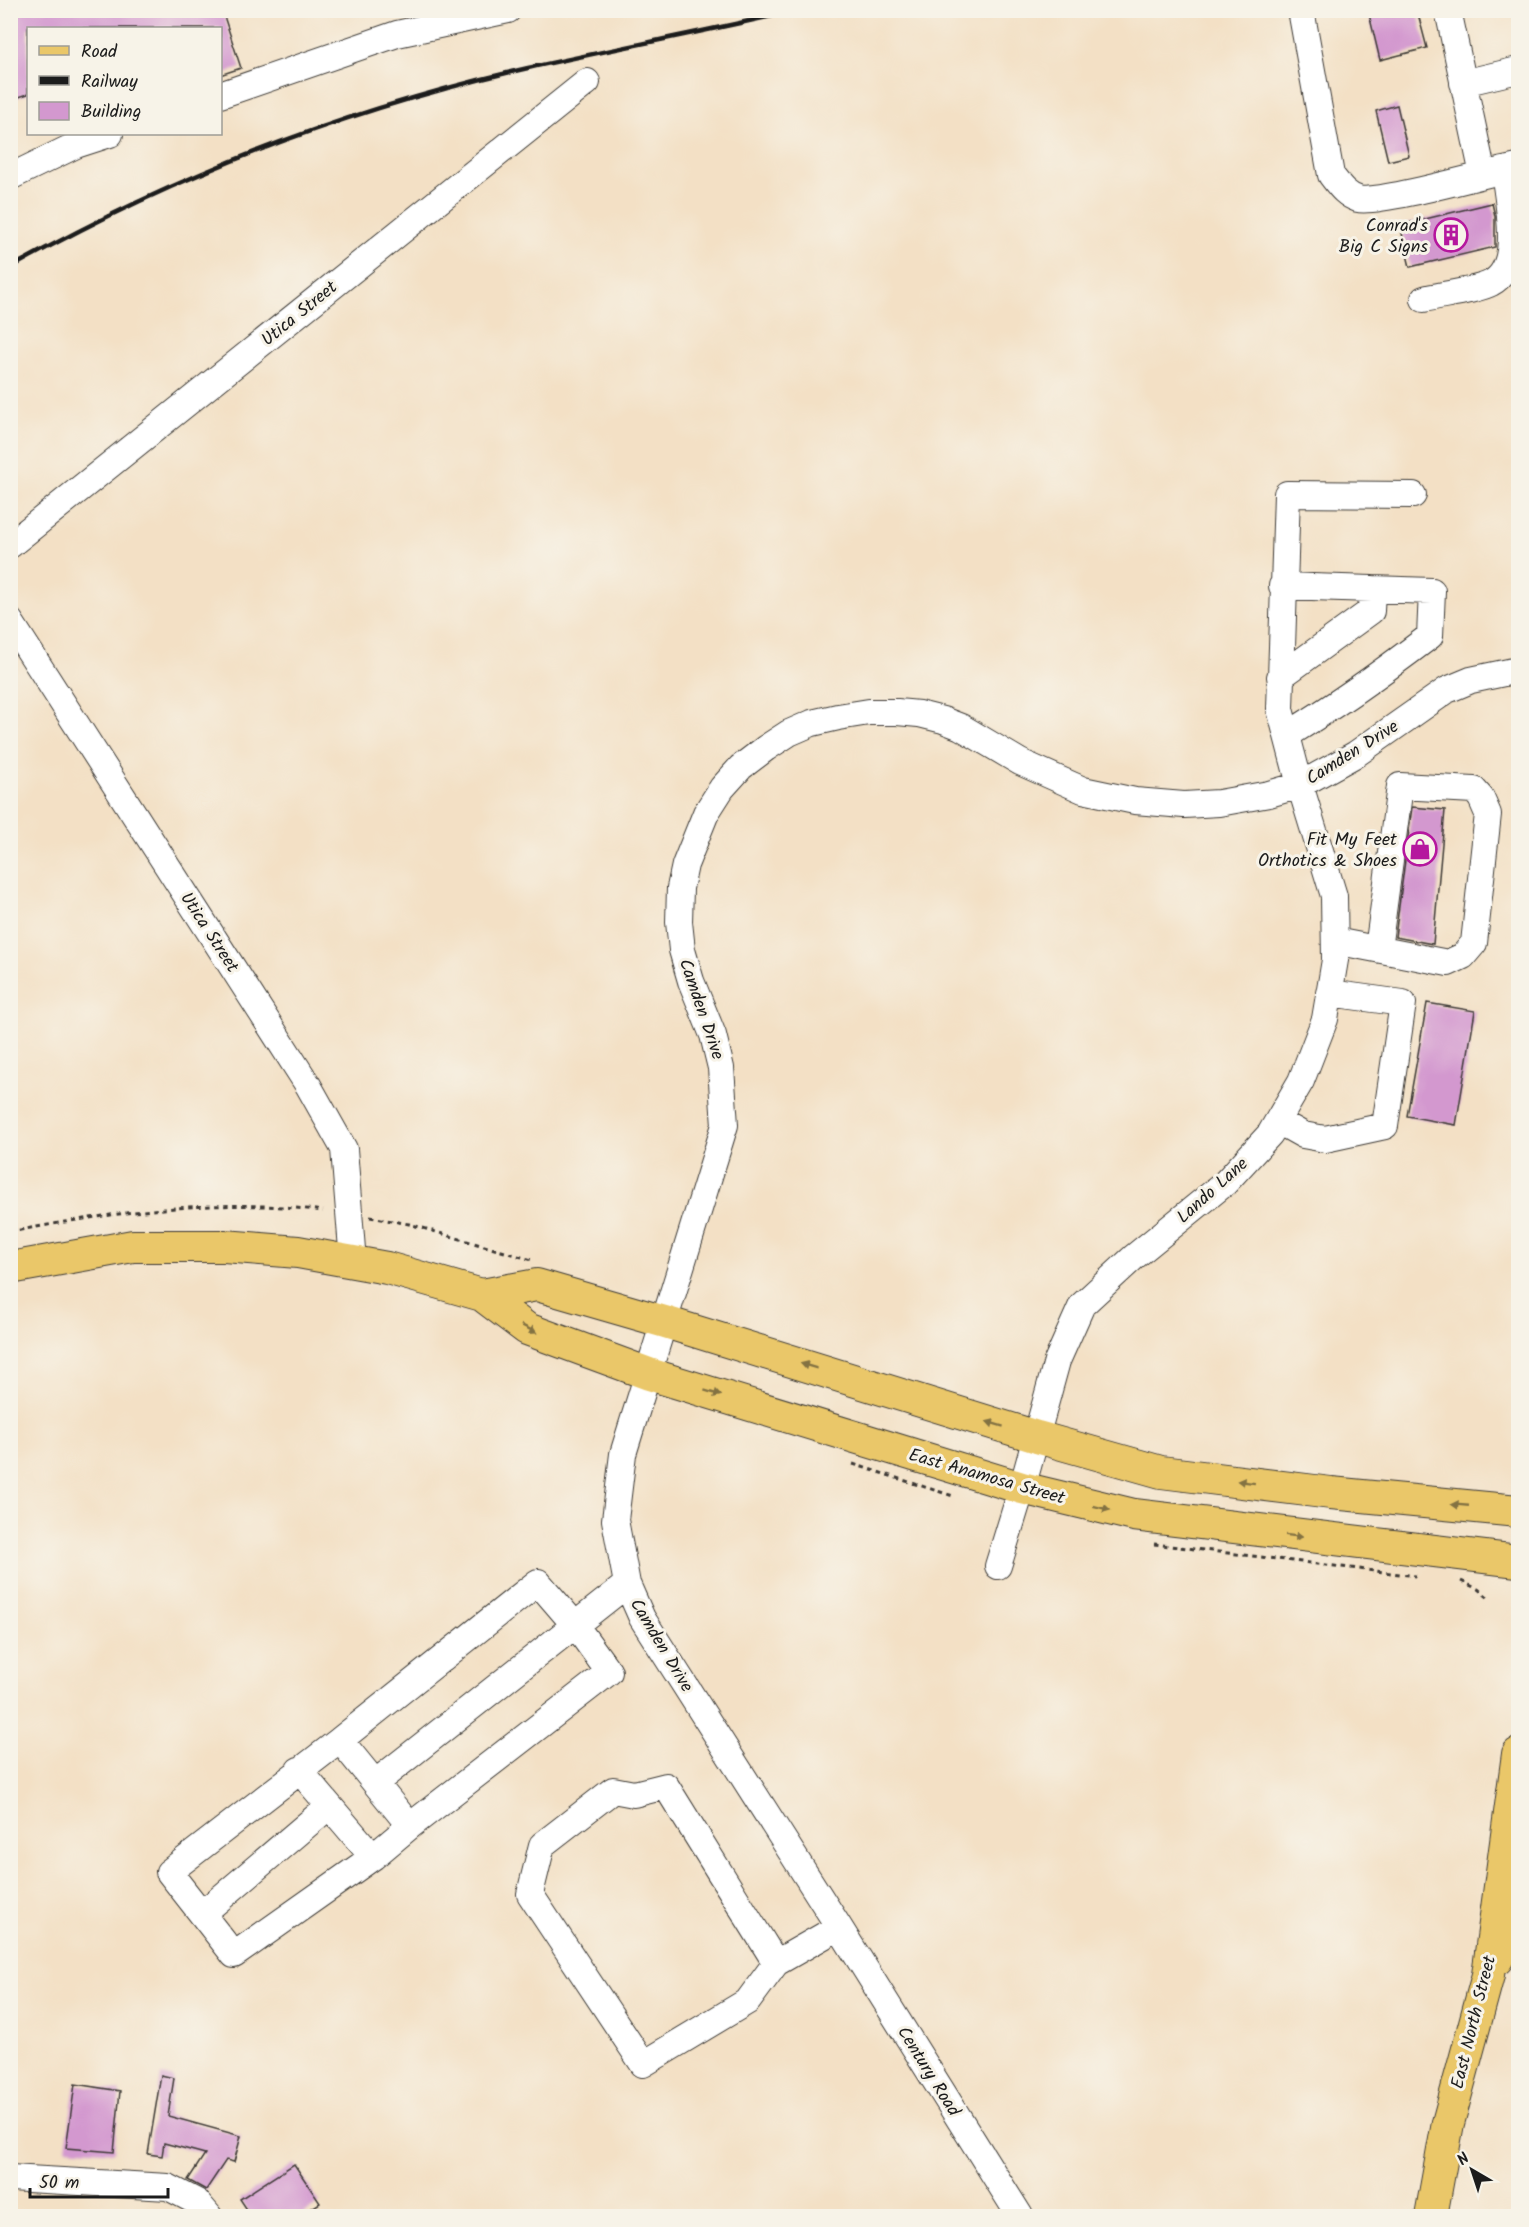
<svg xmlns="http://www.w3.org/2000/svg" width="1529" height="2227" viewBox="0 0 1529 2227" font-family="Kalam,sans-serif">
<rect width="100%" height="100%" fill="#f7f3e8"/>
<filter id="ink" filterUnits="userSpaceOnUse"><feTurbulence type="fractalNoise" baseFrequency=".0167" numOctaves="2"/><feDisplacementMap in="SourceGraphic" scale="12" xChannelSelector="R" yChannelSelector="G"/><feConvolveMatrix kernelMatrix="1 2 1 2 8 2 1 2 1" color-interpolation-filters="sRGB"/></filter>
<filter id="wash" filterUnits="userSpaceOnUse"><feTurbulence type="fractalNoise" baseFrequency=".008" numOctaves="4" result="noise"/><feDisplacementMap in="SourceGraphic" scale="24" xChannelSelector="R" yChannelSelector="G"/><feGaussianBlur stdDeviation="1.35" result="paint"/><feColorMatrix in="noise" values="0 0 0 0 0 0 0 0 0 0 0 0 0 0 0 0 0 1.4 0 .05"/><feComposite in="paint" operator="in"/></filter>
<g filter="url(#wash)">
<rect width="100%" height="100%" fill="#f3e0c5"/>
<g id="blocks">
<path fill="#d398cf" d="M 10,10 L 222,10 L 241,68 L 220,75 L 220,28 L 28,28 L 28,94 L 10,100 Z
M 1368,10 L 1417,10 L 1427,48 L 1380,60 Z
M 1397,105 L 1409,156 L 1388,161 L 1376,111 Z
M 1492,203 L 1495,216 L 1495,247 L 1410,267 L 1400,225 Z
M 1412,807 L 1445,810 L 1433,944 L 1395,937 Z
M 1427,1003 L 1475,1011 L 1456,1125 L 1407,1116 Z
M 161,2075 L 174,2078 L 168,2116 L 241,2136 L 234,2162 L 226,2160 L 206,2190 L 188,2180 L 205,2154 L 164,2143 L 162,2156 L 148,2154 Z
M 75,2084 L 120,2091 L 114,2152 L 66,2148 Z
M 294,2164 L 320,2203 L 298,2217 L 252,2217 L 240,2199 Z"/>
</g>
</g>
<g filter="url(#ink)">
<use href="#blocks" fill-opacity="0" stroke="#3c3935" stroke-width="1.5"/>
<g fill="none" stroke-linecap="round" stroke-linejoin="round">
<defs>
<path id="minor" d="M 1301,10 L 1331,175 C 1339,185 1345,195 1358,199 C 1377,204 1478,176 1504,170
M 1448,10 L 1483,175
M 1463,83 L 1518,70
M 220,95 L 397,34 L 508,10
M 10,177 L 76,145 L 110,134
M 1424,299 C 1440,295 1479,290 1491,283 C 1524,266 1507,200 1504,170 L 1518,167
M 10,545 L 587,82
M 1282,586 L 1432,591 L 1430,636 C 1384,671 1337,705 1287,735
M 10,621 L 308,1085 L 344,1149 L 353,1262
M 1280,677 L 1371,611 L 1372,589
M 1335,941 L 1448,963 L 1463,956 L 1474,943 L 1488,814 L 1481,798 L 1474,790 L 1400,786 L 1378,949
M 1278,1121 L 1303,1135 L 1325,1139 L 1385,1126 L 1403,1003 L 1329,993
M 998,1566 L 1022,1488 L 1057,1361 L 1082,1305 L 1134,1257 L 1225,1183 L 1270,1134 L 1301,1081 L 1325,1019 L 1335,960 L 1334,896 L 1300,785 L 1280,709 L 1287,494 L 1413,495
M 340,1740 L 538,1582 L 575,1625 L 609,1672 L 410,1826
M 299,1770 L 373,1857 L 234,1955 L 169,1872 L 340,1740 L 375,1783 L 627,1584
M 373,1857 L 410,1826 L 375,1783
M 202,1914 L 329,1806
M 776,1963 L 748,2001 L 643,2064 L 530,1894 L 542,1845 L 613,1790 L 634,1794 L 666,1786 L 776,1963 L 839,1927
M 10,2178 L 168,2187 L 197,2202 L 209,2216
M 1020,2216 L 839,1927 L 642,1618 L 627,1584 L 615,1520 L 623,1454 L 725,1125 L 721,1068 L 713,1035 L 691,981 L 682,950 L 679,922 L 680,888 L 685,865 L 706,813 L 722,788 L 741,767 L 766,748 L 789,733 L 812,723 L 838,717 L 869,712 L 897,712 L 919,714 L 943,720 L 961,727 L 1020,762 L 1083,790 L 1135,801 L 1184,805 L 1219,803 L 1269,794 L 1300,785 L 1356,754 L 1447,690 L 1471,680 L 1518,670"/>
<path id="major" d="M 10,1268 L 133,1246 L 224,1246 L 298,1252 L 387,1268 L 482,1295 L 527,1329 L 649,1374 L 1022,1488 L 1134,1515 L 1518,1561
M 482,1295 L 537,1285 L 665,1322 L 1037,1437 L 1161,1472 L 1331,1493 L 1518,1511
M 1497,1959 L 1516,1926 L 1518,1916
M 1431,2216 L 1448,2123 L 1488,1975 L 1518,1754"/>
</defs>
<use href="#minor" stroke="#3c3935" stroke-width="28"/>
<use href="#major" stroke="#3c3935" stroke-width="34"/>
<path stroke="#3c3935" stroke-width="3" stroke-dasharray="4.5 4.5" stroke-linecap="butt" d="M 370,1217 L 409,1224 L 532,1260
M 10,1232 C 114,1212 218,1197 323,1211
M 853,1464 L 953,1496
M 1154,1544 L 1416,1576
M 1461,1581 L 1478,1589 L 1490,1599"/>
<use href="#minor" stroke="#fff" stroke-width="26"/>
<use href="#major" stroke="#eac769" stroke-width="32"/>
<path stroke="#1c1c1c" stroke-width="4.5" d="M 10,268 C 171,177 348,109 528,68 C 618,48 708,31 798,10"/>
</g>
<defs><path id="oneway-solid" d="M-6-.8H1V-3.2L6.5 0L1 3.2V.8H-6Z" transform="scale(1.5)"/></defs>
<g fill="#837242">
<use href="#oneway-solid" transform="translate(529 1329) rotate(27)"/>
<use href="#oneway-solid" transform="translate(809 1366) rotate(-163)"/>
<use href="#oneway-solid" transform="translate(713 1393) rotate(17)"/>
<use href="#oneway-solid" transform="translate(995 1424) rotate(-163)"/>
<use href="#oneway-solid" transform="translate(1246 1482) rotate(-173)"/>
<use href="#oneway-solid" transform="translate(1460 1505) rotate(-175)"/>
<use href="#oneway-solid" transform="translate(1102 1508) rotate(14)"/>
<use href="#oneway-solid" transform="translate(1294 1536) rotate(7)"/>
</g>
</g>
<defs>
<symbol id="building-ring" viewBox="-11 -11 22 22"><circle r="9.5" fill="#f7f3e8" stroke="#b5179e" stroke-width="1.5"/><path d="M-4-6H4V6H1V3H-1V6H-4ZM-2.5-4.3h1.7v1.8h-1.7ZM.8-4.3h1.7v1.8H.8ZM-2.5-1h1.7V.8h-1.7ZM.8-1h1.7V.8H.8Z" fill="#b5179e"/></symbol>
<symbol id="shop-ring" viewBox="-11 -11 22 22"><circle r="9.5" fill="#f7f3e8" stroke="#b5179e" stroke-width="1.5"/><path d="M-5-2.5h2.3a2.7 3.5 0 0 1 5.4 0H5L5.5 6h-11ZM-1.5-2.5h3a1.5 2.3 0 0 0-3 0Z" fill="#b5179e"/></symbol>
</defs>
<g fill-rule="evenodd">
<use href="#building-ring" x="1432" y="216" width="38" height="38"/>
<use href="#shop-ring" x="1401" y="830" width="38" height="38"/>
</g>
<g text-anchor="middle" stroke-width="6" stroke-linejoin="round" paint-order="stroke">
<g font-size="18" fill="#1c1c1c" stroke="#f7f3e8" text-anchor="end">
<text x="1428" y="231">Conrad's<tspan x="1428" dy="21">Big C Signs</tspan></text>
<text x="1397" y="845">Fit My Feet<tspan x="1397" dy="21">Orthotics &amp; Shoes</tspan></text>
</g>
<g font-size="18" fill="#1c1c1c" stroke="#f7f3e8">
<text transform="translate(299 313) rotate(-39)" y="6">Utica Street</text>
<text transform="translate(1352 752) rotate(-32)" y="6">Camden Drive</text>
<text transform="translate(210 932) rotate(57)" y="6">Utica Street</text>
<text transform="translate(702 1009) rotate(71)" y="6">Camden Drive</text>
<text transform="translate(1212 1190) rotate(-42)" y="6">Lando Lane</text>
<text transform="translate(987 1476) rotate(16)" y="6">East Anamosa Street</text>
<text transform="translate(662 1645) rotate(59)" y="6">Camden Drive</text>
<text transform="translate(1473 2022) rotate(-76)" y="6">East North Street</text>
<text transform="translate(929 2071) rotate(58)" y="6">Century Road</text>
</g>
</g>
<rect width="1529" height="2227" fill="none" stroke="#f7f3e8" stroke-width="36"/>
<rect x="27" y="27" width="195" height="108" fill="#f7f3e8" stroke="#9f9d96" stroke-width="1.5"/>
<rect x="39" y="46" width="30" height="9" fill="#eac769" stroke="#9f9d96" stroke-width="1.5"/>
<text x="81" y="57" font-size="18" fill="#1c1c1c">Road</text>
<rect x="39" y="76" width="30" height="9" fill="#1c1c1c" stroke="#9f9d96" stroke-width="1.5"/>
<text x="81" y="87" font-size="18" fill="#1c1c1c">Railway</text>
<rect x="39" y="102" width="30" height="18" fill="#d398cf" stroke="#9f9d96" stroke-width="1.5"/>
<text x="81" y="117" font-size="18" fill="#1c1c1c">Building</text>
<g transform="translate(1472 2170) rotate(321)" stroke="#f7f3e8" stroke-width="4.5" paint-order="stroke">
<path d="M0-4.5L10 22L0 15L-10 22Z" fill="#1c1c1c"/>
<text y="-9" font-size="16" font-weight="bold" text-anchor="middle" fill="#1c1c1c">N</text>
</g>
<path d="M30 2188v9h138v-9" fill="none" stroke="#1c1c1c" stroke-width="3"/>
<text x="39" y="2188" font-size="18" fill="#1c1c1c" stroke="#f7f3e8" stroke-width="4.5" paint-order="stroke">50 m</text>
</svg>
